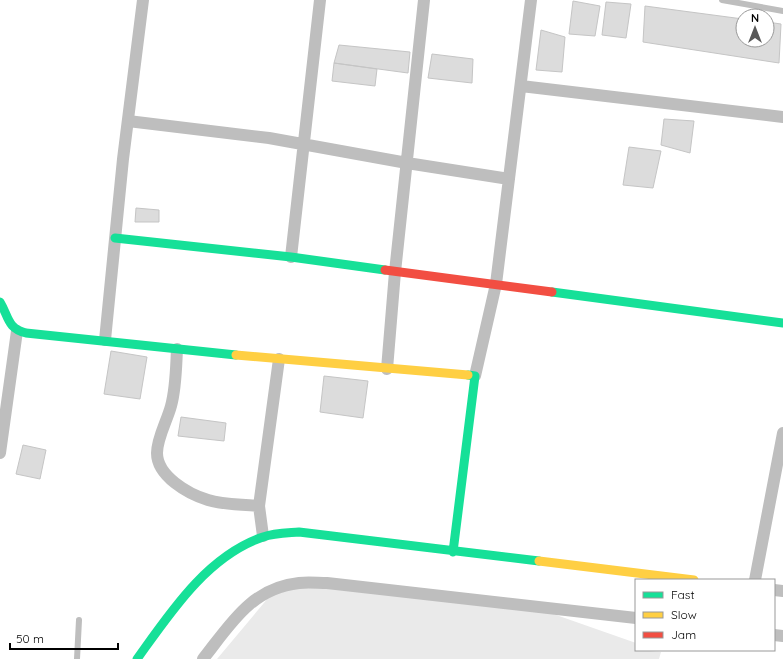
<svg xmlns="http://www.w3.org/2000/svg" width="783" height="659" viewBox="0 0 783 659" font-family="Quicksand,sans-serif">
<rect width="100%" height="100%" fill="#fff"/>
<path fill="#eaeaea" d="M 279,585 L 522,603 L 636,643 L 636,650 L 661,652 L 659,659 L 217,659 Z"/>
<path fill="#dcdcdc" stroke="#c5c5c5" d="M 573,1 L 600,6 L 595,36 L 569,34 Z
M 606,2 L 631,4 L 626,38 L 602,35 Z
M 645,6 L 743,19 L 743,40 L 767,40 L 767,22 L 781,24 L 779,63 L 643,42 Z
M 541,30 L 565,37 L 562,72 L 536,70 Z
M 339,45 L 410,52 L 408,73 L 334,63 Z
M 432,54 L 473,59 L 472,83 L 428,78 Z
M 334,63 L 377,69 L 375,86 L 332,81 Z
M 664,119 L 694,121 L 690,153 L 661,145 Z
M 629,147 L 661,151 L 653,188 L 623,185 Z
M 136,208 L 159,210 L 159,222 L 135,222 Z
M 111,351 L 147,357 L 140,399 L 104,394 Z
M 324,376 L 368,381 L 363,418 L 320,412 Z
M 181,417 L 226,423 L 224,441 L 178,436 Z
M 23,445 L 46,450 L 40,479 L 16,474 Z"/>
<g fill="none" stroke-linecap="round" stroke-linejoin="round">
<path stroke="#bebebe" stroke-width="6" d="M 722,0 L 783,11
M 77,659 L 79,620"/>
<path stroke="#bebebe" stroke-width="12" d="M 521,86 L 783,117
M 128,121 L 269,138 L 407,163 L 509,179
M 291,257 L 320,0
M 105,340 L 123,159 L 143,0
M 177,349 C 176,368 176,388 171,406 C 167,421 157,438 157,453 C 157,476 188,494 208,500 C 224,505 242,504 259,506
M 387,369 L 395,272 L 424,0
M 475,376 L 496,284 L 531,0
M 0,453 L 17,331
M 263,536 L 259,506 L 279,359
M 755,580 L 783,433
M 774,590 L 783,591
M 774,635 L 783,636
M 203,659 C 230,625 251,588 299,583 C 308,582 318,583 327,583 L 636,618"/>
<path stroke="#16e098" stroke-width="9" d="M 115,238 L 291,257 L 385,270
M 552,292 L 783,323
M 0,302 C 9,317 7,328 26,333 L 236,355
M 453,552 L 475,376 L 468,375
M 137,659 C 170,613 207,556 263,537 C 274,533 287,533 299,532 L 539,561"/>
<path stroke="#ffcf43" stroke-width="9" d="M 236,355 L 468,375
M 539,561 L 694,580"/>
<path stroke="#f24e42" stroke-width="9" d="M 385,270 L 552,292"/>
</g>
<rect x="635" y="579" width="140" height="72" fill="#ffffff" stroke="#999999"/>
<rect x="643" y="592" width="20" height="6" fill="#16e098" stroke="#999999"/>
<text x="671" y="599" font-size="12" fill="#000000">Fast</text>
<rect x="643" y="612" width="20" height="6" fill="#ffcf43" stroke="#999999"/>
<text x="671" y="619" font-size="12" fill="#000000">Slow</text>
<rect x="643" y="632" width="20" height="6" fill="#f24e42" stroke="#999999"/>
<text x="671" y="639" font-size="12" fill="#000000">Jam</text>
<g transform="translate(755 28)"><circle r="19" fill="#ffffff" stroke="#999999"/>
<path d="M0-3L7 15L0 10L-7 15Z" fill="#595959"/>
<text y="-6" font-size="11" font-weight="bold" text-anchor="middle" fill="#000000">N</text>
</g>
<path d="M10 643v6h108v-6" fill="none" stroke="#000000" stroke-width="2"/>
<text x="16" y="643" font-size="12" fill="#000000" stroke="#ffffff" stroke-width="3" paint-order="stroke">50 m</text>
</svg>
